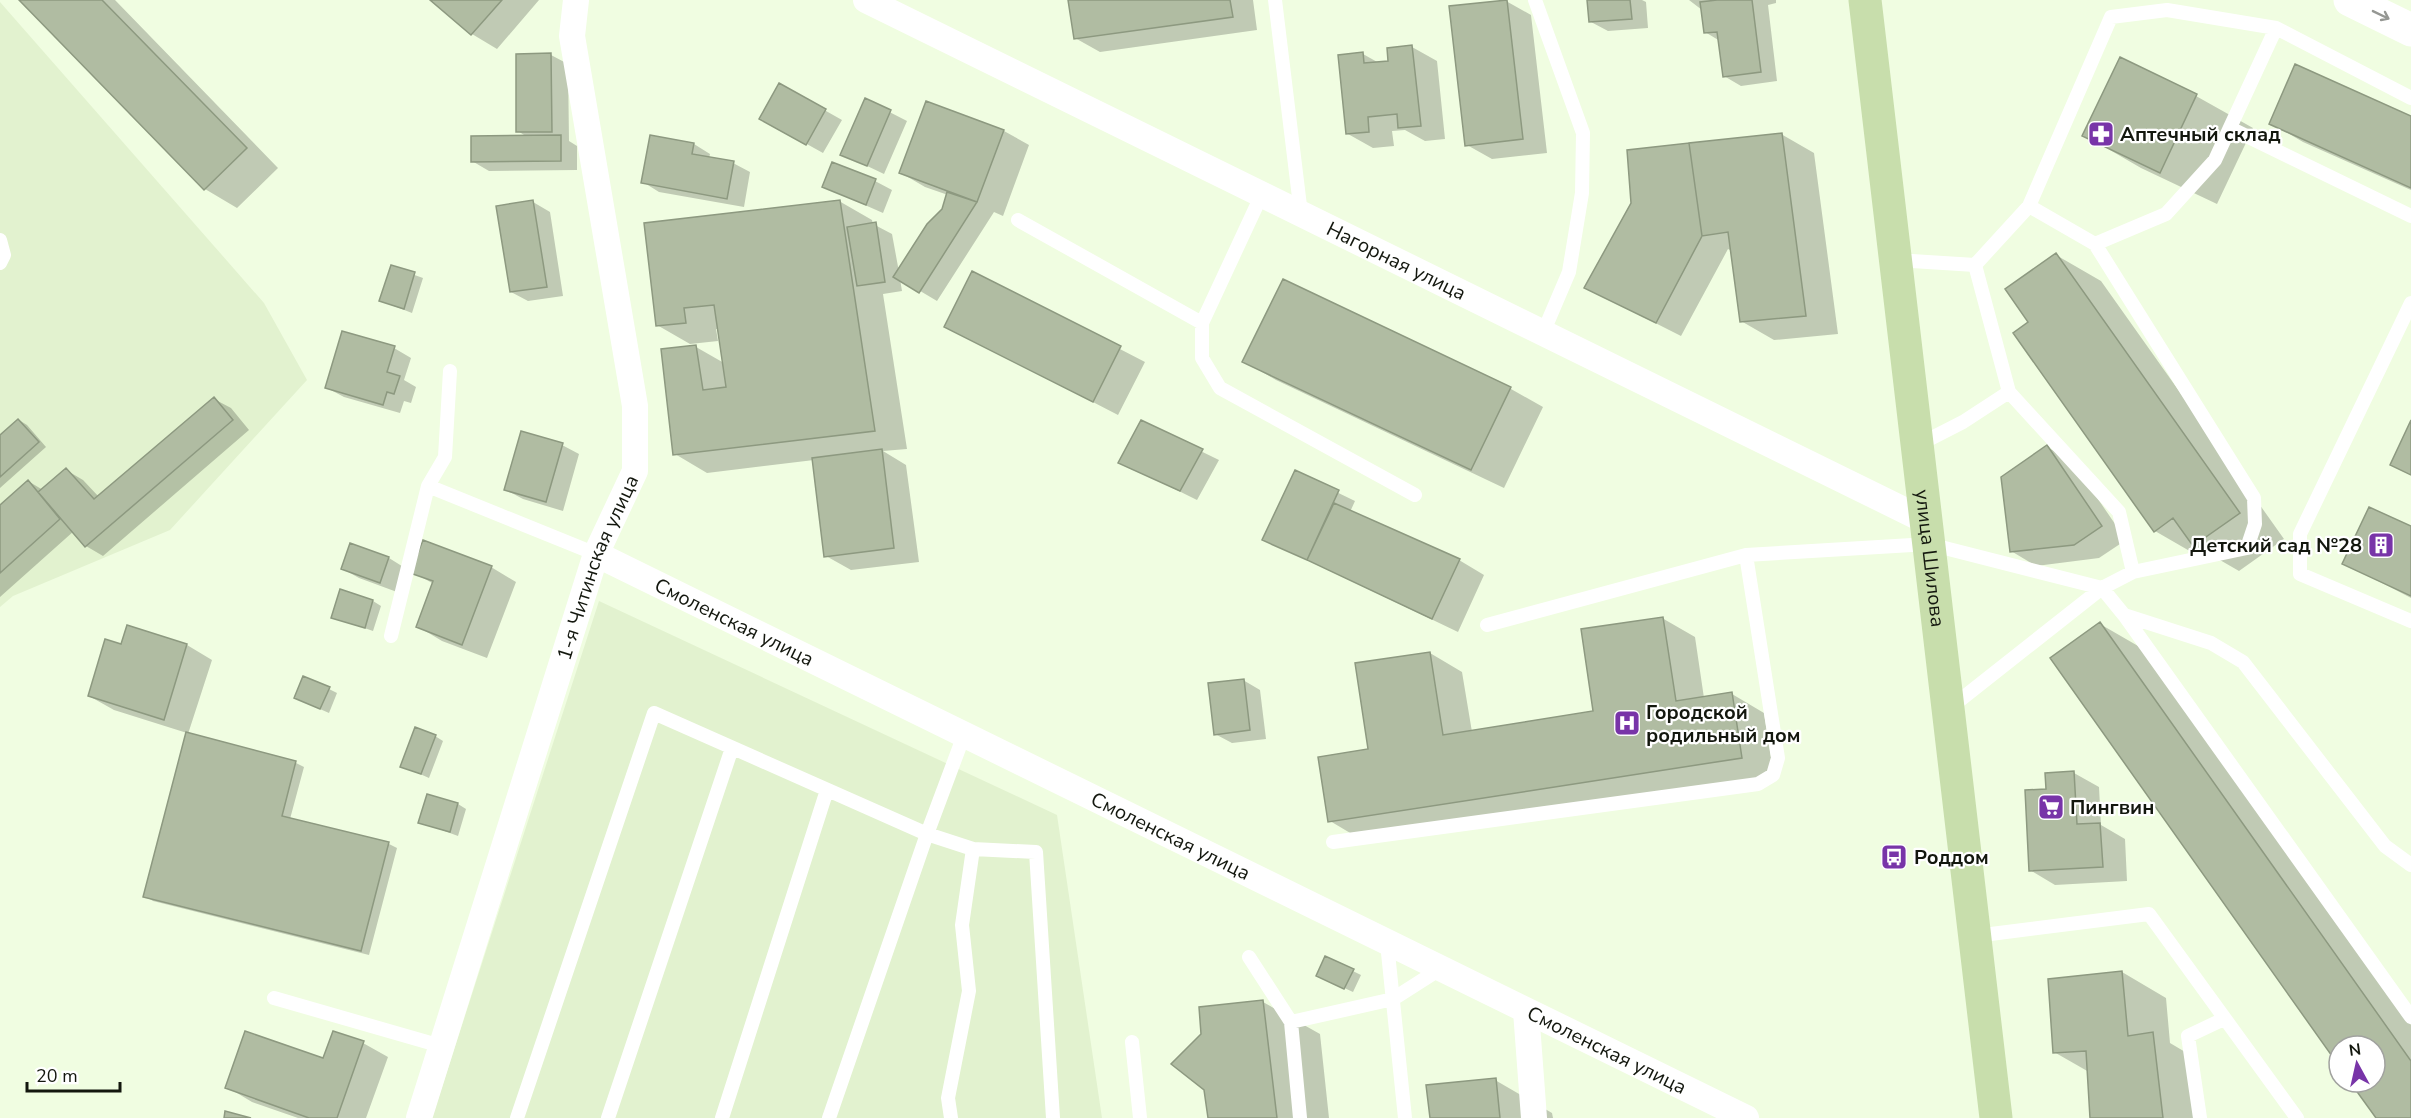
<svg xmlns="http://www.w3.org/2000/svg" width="2411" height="1118" viewBox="0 0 2411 1118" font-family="'Nunito Sans',sans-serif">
<rect width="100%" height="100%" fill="#f0fde1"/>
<path fill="#e2f2cf" d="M 0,2 L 264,303 L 307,380 L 170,530 L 13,596 L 0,607 Z
M 599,601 L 1057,815 L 1102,1118 L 432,1118 Z"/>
<path fill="#0003" d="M 21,0 L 115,0 L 278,168 L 237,208 L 205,189 Z
M 433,0 L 539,0 L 497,49 L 472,34 Z
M 1070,0 L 1253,0 L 1257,30 L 1100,52 L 1075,38 Z
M 1589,0 L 1642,0 L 1646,2 L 1648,28 L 1608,31 L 1591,22 Z
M 1689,0 L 1776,0 L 1776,3 L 1768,5 L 1777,81 L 1741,86 L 1724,76 L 1720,41 L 1705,32 L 1702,10 Z
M 1506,1 L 1531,15 L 1547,153 L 1492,159 L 1467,145 Z
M 1412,47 L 1437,61 L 1445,139 L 1425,141 L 1405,130 L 1392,131 L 1394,146 L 1373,148 L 1348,134 L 1363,54 L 1379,63 L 1390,62 Z
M 517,55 L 551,55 L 568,64 L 569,141 L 577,146 L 577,170 L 489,171 L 472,161 L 527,137 L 518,131 Z
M 2120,59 L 2196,96 L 2253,128 L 2217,204 L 2141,168 L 2084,135 Z
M 780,85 L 842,120 L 823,153 L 778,128 Z
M 866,100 L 907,121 L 884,174 L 842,154 Z
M 927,103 L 1004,131 L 1029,145 L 1003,216 L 994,212 L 937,301 L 900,279 L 902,291 L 883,294 L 907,449 L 883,451 L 906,465 L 919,562 L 851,570 L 826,556 L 814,460 L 707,473 L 675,454 L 696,347 L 724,363 L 719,329 L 716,329 L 718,341 L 690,344 L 657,325 L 839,201 L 872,220 L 873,224 L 892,234 L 899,272 L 944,210 L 948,195 L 925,187 L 901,173 Z
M 2411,117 L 2411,190 L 2303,142 L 2271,123 Z
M 1781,134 L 1814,153 L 1838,334 L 1774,340 L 1741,321 L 1732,251 L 1728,249 L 1681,336 L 1586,288 Z
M 694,144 L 710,154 L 709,158 L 733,163 L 750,172 L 744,207 L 659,192 L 643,182 Z
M 875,181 L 892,190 L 883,213 L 824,187 Z
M 533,202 L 550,212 L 563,296 L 528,301 L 511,292 Z
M 2056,255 L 2101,281 L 2284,539 L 2239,571 L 2206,552 L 2200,557 L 2155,531 L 2030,323 Z
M 392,267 L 423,278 L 412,313 L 381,301 Z
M 973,273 L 1145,362 L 1118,415 L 946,326 Z
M 1284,281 L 1511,389 L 1543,407 L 1504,488 L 1276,380 L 1244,361 Z
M 394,348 L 411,358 L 404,380 L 416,387 L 411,403 L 404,401 L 400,413 L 344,397 L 327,388 Z
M 214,399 L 231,408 L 249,430 L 103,556 L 86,546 L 74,531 L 0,597 L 0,507 L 28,481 L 43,490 L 66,470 L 83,480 L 99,497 Z
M 19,420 L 27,425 L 46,447 L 0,488 L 0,437 Z
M 1141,422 L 1219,460 L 1197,500 L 1120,462 Z
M 562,445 L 579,454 L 563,511 L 523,499 L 506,490 Z
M 2047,447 L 2072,461 L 2126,540 L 2099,558 L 2036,566 L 2011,551 Z
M 1295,472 L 1355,501 L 1350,512 L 1459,560 L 1484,575 L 1458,632 L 1264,539 Z
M 2411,528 L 2411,598 L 2344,563 Z
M 351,545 L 389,558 L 405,568 L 397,592 L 359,578 L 343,569 Z
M 491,567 L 516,582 L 487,658 L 442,641 L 417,626 L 434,584 L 412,572 Z
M 373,601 L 381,606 L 373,631 L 333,617 Z
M 1662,618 L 1695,637 L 1704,698 L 1732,694 L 1764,713 L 1774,776 L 1362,840 L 1330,821 L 1430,653 L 1462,672 L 1472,732 L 1595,713 Z
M 2100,624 L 2145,650 L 2411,1025 L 2411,1118 L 2377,1118 L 2352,1082 L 2375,1082 L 2375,1046 L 2339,1046 L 2339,1064 Z
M 128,627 L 187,645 L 212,660 L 188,734 L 296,763 L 304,767 L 290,819 L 389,844 L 397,848 L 369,955 L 153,901 L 145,896 L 187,733 L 114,710 L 89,696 L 122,646 Z
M 1243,680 L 1260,690 L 1266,739 L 1232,743 L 1215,734 Z
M 329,689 L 337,693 L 329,713 L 304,702 Z
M 435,736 L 443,741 L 429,778 L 402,766 Z
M 2074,773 L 2099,787 L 2101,825 L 2125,839 L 2127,881 L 2055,885 L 2030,870 L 2047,790 Z
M 458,804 L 466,809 L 458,836 L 420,822 Z
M 1326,958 L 1361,975 L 1353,992 L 1325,979 Z
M 2122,972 L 2166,998 L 2170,1043 L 2197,1059 L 2204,1118 L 2092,1118 L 2089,1072 L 2054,1052 Z
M 1263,1002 L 1320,1034 L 1329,1118 L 1209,1118 Z
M 363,1043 L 388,1057 L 366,1118 L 298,1118 L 252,1102 L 227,1087 L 324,1060 Z
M 1495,1080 L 1552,1113 L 1553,1118 L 1432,1118 Z"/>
<path fill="#b0bca2" stroke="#8d9980" stroke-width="1.5" d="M 19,0 L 102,0 L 247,148 L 204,190 Z
M 430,0 L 502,0 L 471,35 Z
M 1068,0 L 1230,0 L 1233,17 L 1074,39 Z
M 1507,0 L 1523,139 L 1465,146 L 1449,6 Z
M 1587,0 L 1630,0 L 1632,19 L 1589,22 Z
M 1717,0 L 1752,0 L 1761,72 L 1723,77 L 1717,32 L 1704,33 L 1700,2 Z
M 1412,45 L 1421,126 L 1398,128 L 1397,114 L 1368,117 L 1369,132 L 1346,134 L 1338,55 L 1363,52 L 1364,63 L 1388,61 L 1387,48 Z
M 551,53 L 552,132 L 516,132 L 516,54 Z
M 2120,57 L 2197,94 L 2160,173 L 2082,136 Z
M 2295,64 L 2411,116 L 2411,188 L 2269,124 Z
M 779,83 L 826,109 L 806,145 L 759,119 Z
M 865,98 L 891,110 L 867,166 L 840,155 Z
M 926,101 L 1004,130 L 977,202 L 899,173 Z
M 1782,133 L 1806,316 L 1740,322 L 1728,232 L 1702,236 L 1689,143 Z
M 561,135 L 561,161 L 471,162 L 471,136 Z
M 650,135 L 694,143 L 692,154 L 734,161 L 727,199 L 641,183 Z
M 1689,143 L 1702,236 L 1656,323 L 1584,288 L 1631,203 L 1627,150 Z
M 832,162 L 876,179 L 866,205 L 822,187 Z
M 947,192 L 977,202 L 919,293 L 893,277 L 927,224 L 942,209 Z
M 533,200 L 547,287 L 510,292 L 496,206 Z
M 840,200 L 875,431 L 673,455 L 661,349 L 696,345 L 703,390 L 726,387 L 714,305 L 684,308 L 686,323 L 656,326 L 644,223 Z
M 876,222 L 885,282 L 857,286 L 847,227 Z
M 2056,253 L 2240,513 L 2193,546 L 2173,518 L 2154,532 L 2013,333 L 2028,322 L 2005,289 Z
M 391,265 L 415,272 L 404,309 L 379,301 Z
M 972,271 L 1121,346 L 1093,402 L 944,327 Z
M 1283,279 L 1511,387 L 1471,470 L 1242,362 Z
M 342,331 L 395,346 L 387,372 L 400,376 L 394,394 L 387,392 L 383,405 L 325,388 Z
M 214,397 L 233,420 L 85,547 L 38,492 L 66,468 L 94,499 Z
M 18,419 L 39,442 L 0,477 L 0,435 Z
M 1141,420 L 1203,449 L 1180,491 L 1118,463 Z
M 2411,420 L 2411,475 L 2390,465 Z
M 521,431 L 563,443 L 546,502 L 504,490 Z
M 2047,445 L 2102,526 L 2074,545 L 2010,552 L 2001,477 Z
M 882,449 L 894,548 L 824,557 L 812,458 Z
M 1295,470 L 1339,490 L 1307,560 L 1262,540 Z
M 28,480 L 60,519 L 0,573 L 0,505 Z
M 1334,503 L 1460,559 L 1432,619 L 1307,560 Z
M 2369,507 L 2411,526 L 2411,596 L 2342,564 Z
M 423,540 L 492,566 L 462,645 L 416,627 L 433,581 L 410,573 Z
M 350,543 L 389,557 L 380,583 L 341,569 Z
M 340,589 L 373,600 L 365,628 L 331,618 Z
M 1663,617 L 1676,701 L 1732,692 L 1742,758 L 1328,822 L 1318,757 L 1368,749 L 1355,663 L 1430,652 L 1443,735 L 1593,711 L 1581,629 Z
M 2100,622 L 2411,1061 L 2411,1118 L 2376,1118 L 2350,1082 L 2375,1082 L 2375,1046 L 2339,1046 L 2339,1066 L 2050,658 Z
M 127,625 L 187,644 L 164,720 L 88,696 L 105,639 L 121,644 Z
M 303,676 L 330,687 L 320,709 L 294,698 Z
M 1244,679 L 1250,730 L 1214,735 L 1208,683 Z
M 415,727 L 436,735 L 421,774 L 400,767 Z
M 186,732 L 296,761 L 282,816 L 389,842 L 361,951 L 143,897 Z
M 2074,771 L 2077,824 L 2100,823 L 2103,867 L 2029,871 L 2025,790 L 2046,789 L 2045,773 Z
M 427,794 L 458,803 L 450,832 L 418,823 Z
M 1325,956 L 1354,969 L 1344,989 L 1316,976 Z
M 2122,971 L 2128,1036 L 2153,1032 L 2163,1118 L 2090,1118 L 2086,1051 L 2053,1053 L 2048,979 Z
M 1263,1000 L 1277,1118 L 1208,1118 L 1204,1090 L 1171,1064 L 1201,1034 L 1199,1007 Z
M 245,1031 L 323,1058 L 333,1031 L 364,1041 L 337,1118 L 309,1118 L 225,1088 Z
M 1496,1078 L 1500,1118 L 1430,1118 L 1426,1085 Z
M 225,1111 L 251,1118 L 224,1118 Z"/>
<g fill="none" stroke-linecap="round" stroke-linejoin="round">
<path stroke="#fff" stroke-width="14" d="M 1275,0 L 1301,214
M 1535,0 L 1583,133 L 1582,193 L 1569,272 L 1543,333
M 2230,128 L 2411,216
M 1262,194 L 1202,323 L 1202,358 L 1220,388 L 1415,495
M 2029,206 L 2111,17 L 2167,10 L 2276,28 L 2411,98
M 1018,220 L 1202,323
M 0,240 L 4,255 L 0,263
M 2095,244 L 2166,214 L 2215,160 L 2276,28
M 1896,260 L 1975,265 L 2009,392 L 2119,512 L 2133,572
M 2411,303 L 2300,534 L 2300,574 L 2411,621
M 1918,445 L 1963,422 L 2009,392
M 428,486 L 445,457 L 450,371
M 2124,615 L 2211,643 L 2243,662 L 2385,846 L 2411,865
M 1487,625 L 1746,555 L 1929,544 L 2102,588 L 2124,615 L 2411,1017
M 391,636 L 428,486 L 596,554
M 1950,708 L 2102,588 L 2133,572 L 2247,548 L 2255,524 L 2254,498 L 2095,244 L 2029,206 L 1975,265
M 1333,842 L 1758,784 L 1773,775 L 1778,758 L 1746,555
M 1975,936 L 2149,914 L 2297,1118
M 1387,943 L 1405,1118
M 1249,957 L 1291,1022 L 1300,1118
M 274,998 L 441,1046
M 1291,1022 L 1393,999 L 1440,969
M 1132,1042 L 1140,1118
M 517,1118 L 654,713 L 927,834 L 964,735
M 608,1118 L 732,748
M 722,1118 L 827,790
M 829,1118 L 927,834 L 973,849 L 1036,852 L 1053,1118
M 951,1118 L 948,1098 L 969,991 L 962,925 L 973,849
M 2200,1118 L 2188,1036 L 2224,1019"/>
<g stroke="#fff" stroke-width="26">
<path id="s1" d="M 866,0 L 1926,521"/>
<path id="s2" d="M 596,554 L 1746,1118"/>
<path d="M 1526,1011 L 1534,1118"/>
<path id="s3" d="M 419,1118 L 596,554 L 635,471 L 635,406 L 572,36 L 576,0"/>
</g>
<path stroke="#fff" stroke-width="33" d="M 2350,0 L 2411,30"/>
<path stroke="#c8deac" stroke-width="33" id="s4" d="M 1865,0 L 1996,1118"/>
</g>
<defs><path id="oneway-shaft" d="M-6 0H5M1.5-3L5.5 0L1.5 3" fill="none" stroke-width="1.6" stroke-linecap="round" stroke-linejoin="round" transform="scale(1.5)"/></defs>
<use stroke="#959793" href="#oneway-shaft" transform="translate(2381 15) rotate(26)"/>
<defs>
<symbol id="pharmacy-square" viewBox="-11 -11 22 22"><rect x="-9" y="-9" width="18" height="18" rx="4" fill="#7834a8" stroke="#fff"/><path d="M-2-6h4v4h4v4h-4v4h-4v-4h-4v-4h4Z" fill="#fff"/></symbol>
<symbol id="building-square" viewBox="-11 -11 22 22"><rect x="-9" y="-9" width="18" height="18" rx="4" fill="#7834a8" stroke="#fff"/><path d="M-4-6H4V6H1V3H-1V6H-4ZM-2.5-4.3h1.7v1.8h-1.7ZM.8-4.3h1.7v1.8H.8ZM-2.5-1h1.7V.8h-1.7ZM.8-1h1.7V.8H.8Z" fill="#fff"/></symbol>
<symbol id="hospital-square" viewBox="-11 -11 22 22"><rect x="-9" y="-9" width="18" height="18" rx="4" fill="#7834a8" stroke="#fff"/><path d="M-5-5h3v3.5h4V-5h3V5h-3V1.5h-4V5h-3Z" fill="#fff"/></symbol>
<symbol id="supermarket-square" viewBox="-11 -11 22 22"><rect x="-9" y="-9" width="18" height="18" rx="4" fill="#7834a8" stroke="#fff"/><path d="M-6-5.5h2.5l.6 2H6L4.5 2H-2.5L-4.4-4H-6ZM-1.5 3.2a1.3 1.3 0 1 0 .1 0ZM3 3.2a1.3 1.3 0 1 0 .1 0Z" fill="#fff"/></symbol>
<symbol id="bus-square" viewBox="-11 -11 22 22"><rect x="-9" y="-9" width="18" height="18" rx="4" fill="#7834a8" stroke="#fff"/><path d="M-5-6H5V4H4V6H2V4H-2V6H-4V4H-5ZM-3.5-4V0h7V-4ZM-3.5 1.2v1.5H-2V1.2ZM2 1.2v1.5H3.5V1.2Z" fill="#fff"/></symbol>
</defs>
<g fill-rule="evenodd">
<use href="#pharmacy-square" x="2086" y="119" width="30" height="30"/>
<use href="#building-square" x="2366" y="530" width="30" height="30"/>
<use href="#hospital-square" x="1612" y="708" width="30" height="30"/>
<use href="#supermarket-square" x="2036" y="792" width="30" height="30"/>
<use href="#bus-square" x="1879" y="842" width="30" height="30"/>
</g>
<g text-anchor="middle" stroke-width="4.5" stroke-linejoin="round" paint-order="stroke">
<g font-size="20" font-weight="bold" fill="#13170e" stroke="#fff" text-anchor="start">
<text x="2120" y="141">Аптечный склад</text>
<text x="2362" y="552" text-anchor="end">Детский сад №28</text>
<text x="1646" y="719">Городской<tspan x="1646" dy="23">родильный дом</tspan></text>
<text x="2070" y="814">Пингвин</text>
<text x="1914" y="864">Роддом</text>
</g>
<g font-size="20" fill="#13170e" stroke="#fff">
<text dy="7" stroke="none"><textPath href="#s1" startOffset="591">Нагорная улица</textPath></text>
<text dy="7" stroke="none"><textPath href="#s4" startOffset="562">улица Шилова</textPath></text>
<text dy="7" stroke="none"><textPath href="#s3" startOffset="579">1-я Читинская улица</textPath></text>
<text dy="7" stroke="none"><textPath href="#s2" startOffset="154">Смоленская улица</textPath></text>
<text dy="7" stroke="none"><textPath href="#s2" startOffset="640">Смоленская улица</textPath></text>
<text dy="7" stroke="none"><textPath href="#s2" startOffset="1126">Смоленская улица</textPath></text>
</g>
</g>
<g transform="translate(2357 1064) rotate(352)"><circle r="28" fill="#ffffff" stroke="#a1a29f" stroke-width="1.5"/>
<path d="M0-4.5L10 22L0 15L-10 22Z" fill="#7834a8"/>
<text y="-9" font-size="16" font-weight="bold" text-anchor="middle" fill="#13170e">N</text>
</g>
<path d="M27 1082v9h93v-9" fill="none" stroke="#13170e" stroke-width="3"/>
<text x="36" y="1082" font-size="18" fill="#13170e" stroke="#ffffff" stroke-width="4.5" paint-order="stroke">20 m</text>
</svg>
